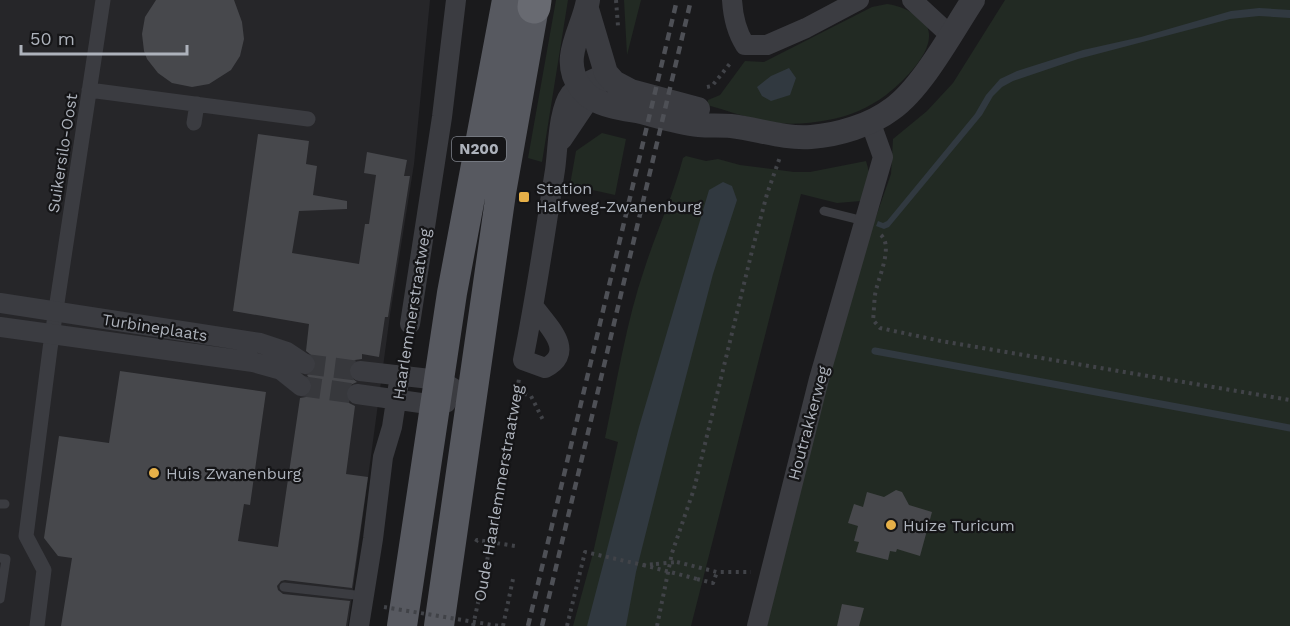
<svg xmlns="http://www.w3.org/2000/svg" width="1290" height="626" viewBox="0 0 1290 626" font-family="'Work Sans',sans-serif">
<rect width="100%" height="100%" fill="#1a1a1c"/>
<path fill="#262629" d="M 0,0 L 430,0 L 414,164 L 390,315 L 348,626 L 0,626 Z"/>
<path fill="#222a23" d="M 556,0 L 568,0 L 542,162 L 528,158 Z
M 624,0 L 641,0 L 627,55 Z
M 1005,0 L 1290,0 L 1290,626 L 764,626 L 824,392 L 873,225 L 891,174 L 893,139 L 927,111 L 953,83 Z
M 887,4 C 901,6 908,10 920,18 C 948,40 904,81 886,95 C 870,107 848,117 828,120 C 812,123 793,125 778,123 C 754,121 730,111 707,105 L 708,100 L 720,95 L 745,61 L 764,62 L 872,7 Z
M 602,133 L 626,139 L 615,195 L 570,185 L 576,151 Z
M 686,156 L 706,161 L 718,159 L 740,165 L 794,172 L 810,172 L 866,161 L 869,172 L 861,201 L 837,203 L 801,194 L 691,626 L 573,626 L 593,553 L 618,442 L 605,438 C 617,382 626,322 645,267 C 657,230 673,196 683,158 Z"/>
<path fill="#313940" d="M 1259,8 L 1290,10 L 1290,18 L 1259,16 L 1230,19 L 1078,59 L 1013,81 L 1002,87 L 993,96 L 982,115 L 889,227 L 884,229 L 876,226 L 878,221 L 883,223 L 887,221 L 975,114 L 986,95 L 1000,79 L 1017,71 L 1083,50 L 1141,37 L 1231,11 Z
M 789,68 L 796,78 L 790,95 L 771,101 L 762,96 L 757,87 L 771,76 Z
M 723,182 L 732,186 L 737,200 L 713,274 L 669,441 L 636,572 L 626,626 L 587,626 L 639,427 L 709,190 Z"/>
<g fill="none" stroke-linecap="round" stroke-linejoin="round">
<path stroke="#313940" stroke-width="7" d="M 875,351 L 1290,428"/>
</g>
<path fill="#47484c" d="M 156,0 L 234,0 L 242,22 L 244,39 L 240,56 L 231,70 L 209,84 L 192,87 L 172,83 L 158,73 L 147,59 L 144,51 L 142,34 L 145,17 Z
M 258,134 L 309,141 L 306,164 L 317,166 L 313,195 L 347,201 L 347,209 L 299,211 L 292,253 L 359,264 L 365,224 L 369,224 L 376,175 L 364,173 L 367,152 L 407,160 L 404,176 L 410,176 L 388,317 L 385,317 L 379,357 L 362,354 L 362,359 L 355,360 L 348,369 L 349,376 L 357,382 L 348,386 L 345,393 L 349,403 L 355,406 L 346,474 L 368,477 L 352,588 L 285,580 L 281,581 L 277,586 L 278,590 L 283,594 L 350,601 L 346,626 L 61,626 L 72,558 L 58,556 L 44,538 L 59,436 L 109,443 L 120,371 L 266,392 L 250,505 L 244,504 L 238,541 L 278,547 L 300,398 L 306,397 L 311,393 L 312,382 L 307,375 L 315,371 L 317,364 L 315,358 L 306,351 L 309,324 L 233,311 Z
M 896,490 L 902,492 L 909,505 L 932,512 L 920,556 L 897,549 L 896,552 L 890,551 L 888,560 L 856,552 L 859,542 L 854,541 L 858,526 L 848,523 L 854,504 L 863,507 L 867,492 L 884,497 Z
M 842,604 L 864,608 L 859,626 L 837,626 Z"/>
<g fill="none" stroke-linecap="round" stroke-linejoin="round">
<path stroke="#37383c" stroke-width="20" stroke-dasharray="20 10" stroke-linecap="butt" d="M 305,364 L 360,371
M 301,386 L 357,394"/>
<path stroke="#414348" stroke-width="4" stroke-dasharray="3 4.5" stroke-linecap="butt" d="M 616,0 L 618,26
M 707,87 L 712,86 L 732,61
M 881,235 C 894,247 877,280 875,295 C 874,303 874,312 873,320 L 880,328 L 941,341 L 1290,400
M 517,391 L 531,396 L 544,422
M 476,542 L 477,540 L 515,546
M 677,562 L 717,572 L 751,572
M 697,579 L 713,583 L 717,572
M 473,626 L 491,542 L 519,379
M 503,626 L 513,579
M 567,626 L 585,552 L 643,565 L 656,564
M 657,626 L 672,553 L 694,489 L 752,251 L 767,194 L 780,157"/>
<path stroke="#3b3c41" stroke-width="9" d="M 824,211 L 864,221
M 0,504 L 5,504
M 0,558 L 6,559 L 0,599
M 284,587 L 364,596"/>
<path stroke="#3b3c41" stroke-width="15" d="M 89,90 L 308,119
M 194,123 L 197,104
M 37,626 L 44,570 L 26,536 L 50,349 L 103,0"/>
<path stroke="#3b3c41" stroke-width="20" d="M 732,0 C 733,16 736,31 745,45 L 767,45 L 806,28 L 859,0
M 912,0 L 950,35
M 562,140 L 599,85
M 0,303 L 260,343 L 287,352 L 305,364
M 534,307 C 548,326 577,352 545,368 L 523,360 C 536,297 545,233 555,170 C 558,149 558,110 570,94 C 579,84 594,79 606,73
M 410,324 L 442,117 L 456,0
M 0,327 L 253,362 L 281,370 L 301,386
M 360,371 L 439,380 L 472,399
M 357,394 L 435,405 L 446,403
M 359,626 L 373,539 L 383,457 L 392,427 L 400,375
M 757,626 L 819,379 L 883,157 L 870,121"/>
<path stroke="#3b3c41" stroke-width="24" d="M 588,0 C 584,28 559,58 580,87 C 583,91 589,97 593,99 C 607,107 625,109 641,112 C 660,117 679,123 699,125 C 709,126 720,125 731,126 C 758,129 783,139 811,137 C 838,135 871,125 892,109 C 922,88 952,32 973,0
M 587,9 L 606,73 L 614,82 L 631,91 L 698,109"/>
<path stroke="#575960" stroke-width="30" d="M 402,626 L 452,293 L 507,0
M 439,626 L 501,193 L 534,7"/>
<path stroke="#686a71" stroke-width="33" d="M 534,7 L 535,0"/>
<path stroke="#4e5056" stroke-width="4.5" stroke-dasharray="8 6" stroke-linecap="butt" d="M 528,626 L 677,0
M 542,626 L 691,0"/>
<path stroke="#414348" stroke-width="4" stroke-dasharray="3 4.5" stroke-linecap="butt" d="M 656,564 L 677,562
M 643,565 L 697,579
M 384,607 L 499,626"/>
</g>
<g fill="#e6b048" stroke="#151517" stroke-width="2">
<rect x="518" y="191" width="12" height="12" rx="3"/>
<circle cx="154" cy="473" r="6"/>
<circle cx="891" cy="525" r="6"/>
</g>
<g text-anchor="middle" stroke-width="4.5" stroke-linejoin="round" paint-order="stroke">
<rect fill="#151517" stroke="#7f838a" stroke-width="1.5" x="452" y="137" width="54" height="24" rx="4.5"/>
<g font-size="15" font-weight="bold" fill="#adb2bb">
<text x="479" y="154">N200</text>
</g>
<g font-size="16" fill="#adb2bb" stroke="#151517">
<text transform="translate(62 153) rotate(-81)" y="6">Suikersilo-Oost</text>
<text transform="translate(411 314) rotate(-81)" y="6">Haarlemmerstraatweg</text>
<text transform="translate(155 327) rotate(9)" y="6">Turbineplaats</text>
<text transform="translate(808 423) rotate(-75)" y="6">Houtrakkerweg</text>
<text transform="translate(498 493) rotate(-80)" y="6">Oude Haarlemmerstraatweg</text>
</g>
<g font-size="16" fill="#adb2bb" stroke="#151517" text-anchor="start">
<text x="536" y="194">Station<tspan x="536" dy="18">Halfweg-Zwanenburg</tspan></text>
<text x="166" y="479">Huis Zwanenburg</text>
<text x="903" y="531">Huize Turicum</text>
</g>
</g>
<path d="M21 45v9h166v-9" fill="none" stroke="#adb2bb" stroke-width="3"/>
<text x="30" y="45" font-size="18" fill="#adb2bb" stroke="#151517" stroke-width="4.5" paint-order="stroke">50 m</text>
</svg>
